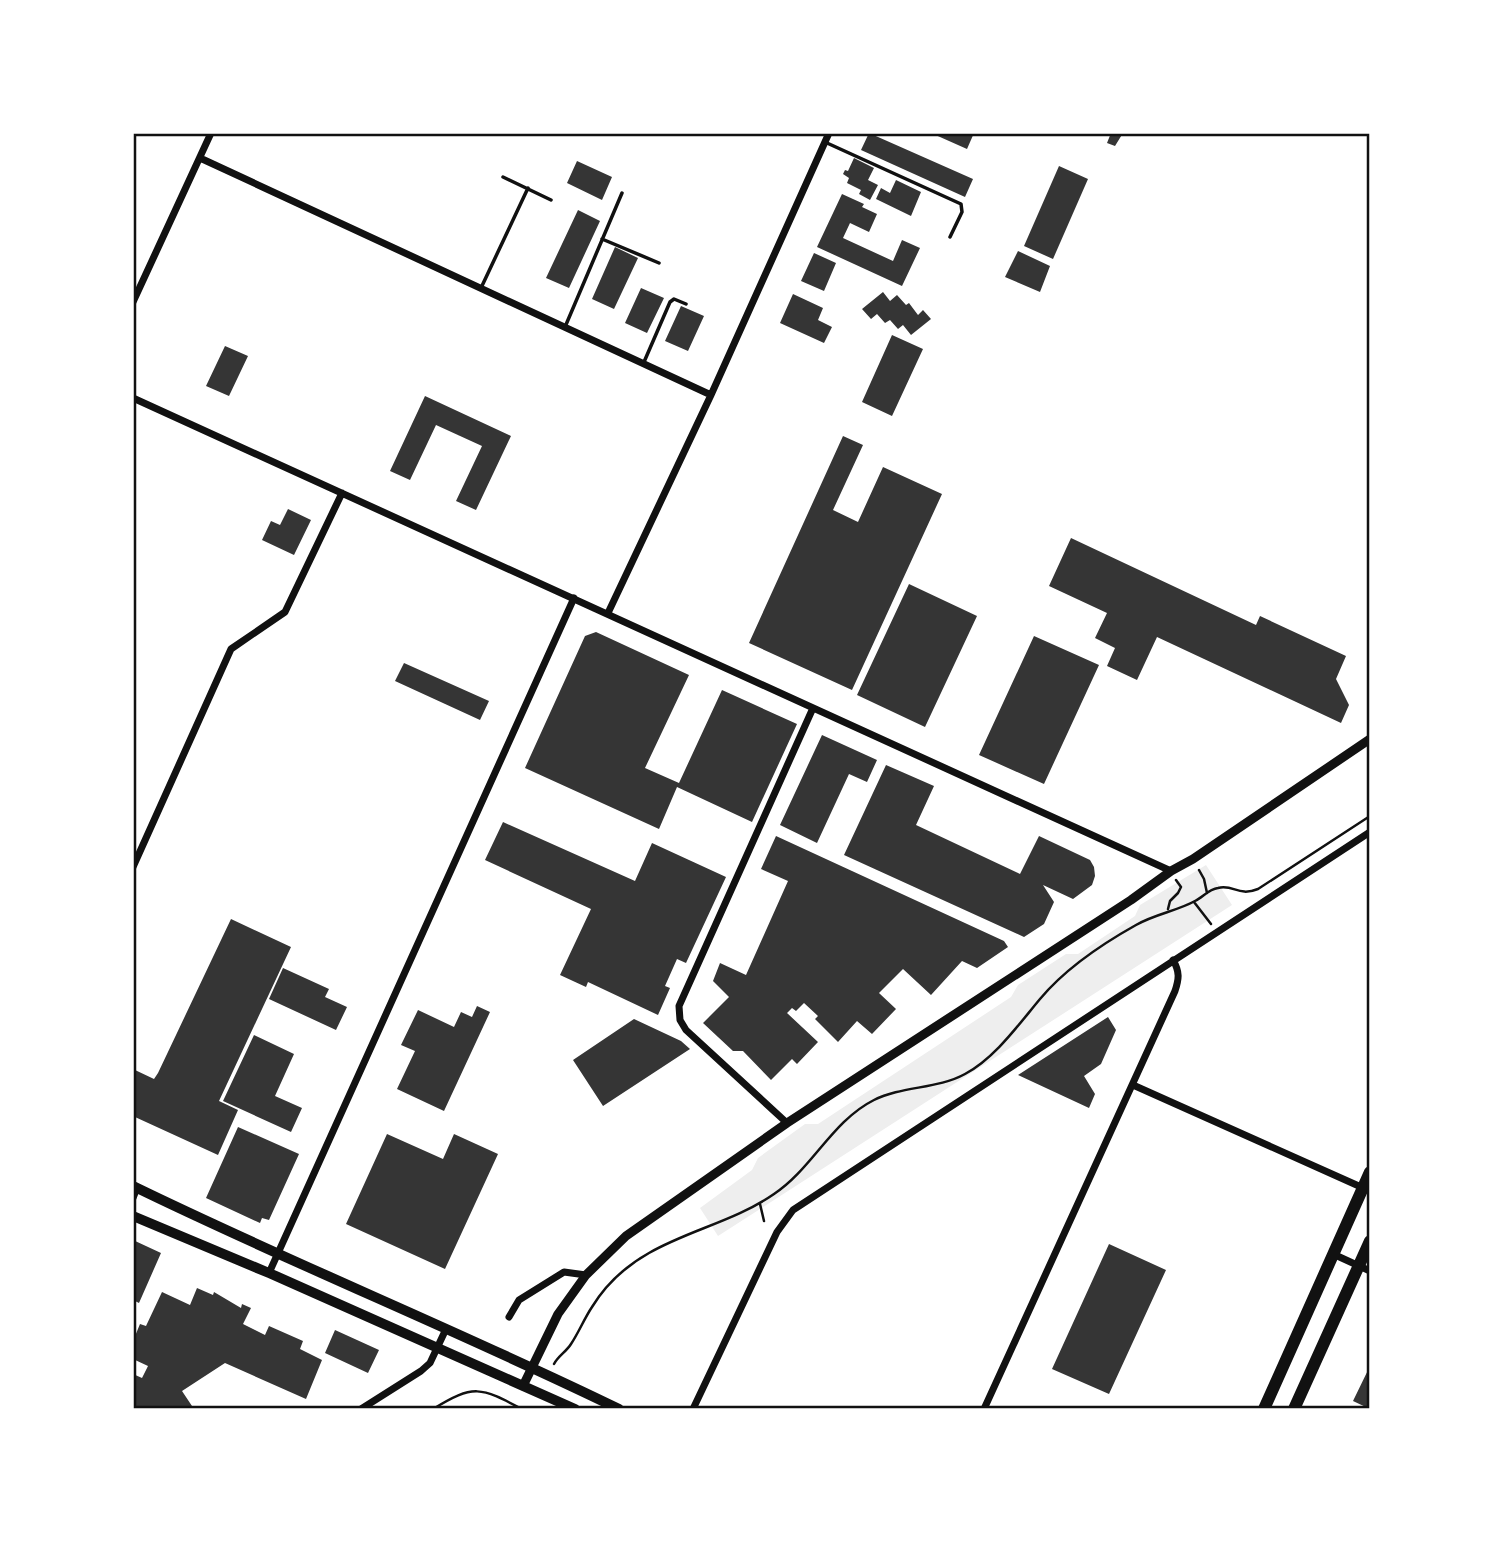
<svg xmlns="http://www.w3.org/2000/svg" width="1503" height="1542" viewBox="0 0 1503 1542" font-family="'Space Grotesk',sans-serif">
<rect width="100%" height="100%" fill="#fff"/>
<path fill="#eee" d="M 1206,865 L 1232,905 L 718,1236 L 700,1208 L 752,1170 L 758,1158 L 805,1124 L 818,1124 L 1011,997 L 1018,985 L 1066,954 L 1078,954 L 1135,916 L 1140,905 Z"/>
<path fill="#353535" d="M 869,133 L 973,179 L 965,197 L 861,150 Z
M 931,133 L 974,133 L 967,149 Z
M 1111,133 L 1123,133 L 1115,146 L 1107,143 Z
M 854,158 L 874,168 L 868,180 L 878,185 L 870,200 L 859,194 L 861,190 L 847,183 L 849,178 L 843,174 L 845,170 L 848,171 Z
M 577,161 L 612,177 L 602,200 L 567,183 Z
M 1059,166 L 1088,179 L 1053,259 L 1024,246 Z
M 896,180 L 921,192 L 911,216 L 876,199 L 881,188 L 890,193 Z
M 842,194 L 864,204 L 862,207 L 877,214 L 869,232 L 850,223 L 843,238 L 893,261 L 902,240 L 920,248 L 902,286 L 817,247 Z
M 578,210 L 600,221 L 569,288 L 546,278 Z
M 615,247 L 638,258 L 614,309 L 592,299 Z
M 1018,251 L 1050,266 L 1040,292 L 1005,277 Z
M 814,253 L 836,263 L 824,291 L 801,281 Z
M 641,288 L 664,298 L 647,333 L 625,323 Z
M 883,292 L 890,301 L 897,295 L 906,305 L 909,303 L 918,315 L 923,310 L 931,319 L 911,335 L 903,325 L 898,329 L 890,320 L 885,323 L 877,314 L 871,319 L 862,309 Z
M 793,294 L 823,308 L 818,320 L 832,327 L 824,343 L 780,323 Z
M 681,306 L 704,316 L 688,351 L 665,341 Z
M 892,335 L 923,349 L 892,416 L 862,402 Z
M 225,346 L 248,356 L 229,396 L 206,386 Z
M 425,396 L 511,436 L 476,510 L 456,501 L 482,446 L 436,425 L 410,480 L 390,471 Z
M 843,436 L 863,445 L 833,510 L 858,522 L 883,467 L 942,494 L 852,690 L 749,643 Z
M 288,509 L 311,520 L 294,555 L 262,540 L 271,521 L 280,525 Z
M 1071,538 L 1256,625 L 1260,616 L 1346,656 L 1336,679 L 1349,705 L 1341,723 L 1157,637 L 1137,680 L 1107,666 L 1115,648 L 1095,638 L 1107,613 L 1049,586 Z
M 909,584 L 977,616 L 925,727 L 857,695 Z
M 596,632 L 689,675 L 645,768 L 679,783 L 722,690 L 797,724 L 752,822 L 677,787 L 659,829 L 525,768 L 585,636 Z
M 1034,636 L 1099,665 L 1044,784 L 979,755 Z
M 404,663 L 489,701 L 480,720 L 395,681 Z
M 822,735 L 877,760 L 867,782 L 849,774 L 817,843 L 780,825 Z
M 886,765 L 934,786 L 916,825 L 1020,874 L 1039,836 L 1090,860 L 1094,867 L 1095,876 L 1092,885 L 1073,899 L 1043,885 L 1054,902 L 1044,924 L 1024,937 L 844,855 Z
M 503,822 L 635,881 L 652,843 L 726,877 L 686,963 L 677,959 L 665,986 L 670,988 L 658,1015 L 588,982 L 586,987 L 560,975 L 591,909 L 485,860 Z
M 776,836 L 1004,941 L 1008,947 L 977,968 L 962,961 L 931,995 L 903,969 L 879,993 L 896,1009 L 872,1034 L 857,1021 L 838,1042 L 815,1019 L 818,1016 L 804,1003 L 796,1011 L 792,1008 L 787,1013 L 818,1042 L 797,1064 L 792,1059 L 771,1080 L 743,1051 L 733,1051 L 703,1023 L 729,997 L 713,981 L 720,963 L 746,975 L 788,881 L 761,869 Z
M 231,919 L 291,947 L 219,1101 L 238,1110 L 218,1155 L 135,1117 L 133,1122 L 133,1075 L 135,1070 L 154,1079 L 158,1073 Z
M 283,968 L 329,989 L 325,997 L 347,1007 L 336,1030 L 269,999 Z
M 477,1006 L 490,1012 L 444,1111 L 397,1089 L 415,1051 L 401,1045 L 418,1010 L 454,1027 L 461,1012 L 472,1017 Z
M 1108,1017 L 1116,1030 L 1101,1064 L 1084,1076 L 1095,1094 L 1089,1108 L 1018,1075 Z
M 634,1019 L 681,1041 L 690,1049 L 603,1106 L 573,1060 Z
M 254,1035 L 294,1054 L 275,1096 L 302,1108 L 291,1132 L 223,1101 Z
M 238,1127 L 299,1154 L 269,1220 L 262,1218 L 260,1223 L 206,1198 Z
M 387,1134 L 443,1159 L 454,1134 L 498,1154 L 445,1269 L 346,1224 Z
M 133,1240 L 161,1253 L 139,1303 L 133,1300 Z
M 1109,1244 L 1166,1270 L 1109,1394 L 1052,1369 Z
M 197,1288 L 213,1295 L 214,1292 L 241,1308 L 242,1304 L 251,1308 L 243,1324 L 265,1335 L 269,1326 L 303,1341 L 300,1349 L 322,1360 L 306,1399 L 225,1363 L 182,1391 L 194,1409 L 133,1409 L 133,1374 L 142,1378 L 148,1366 L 133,1359 L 133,1341 L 140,1324 L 146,1326 L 162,1292 L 190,1305 Z
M 335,1330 L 379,1350 L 368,1373 L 325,1353 Z
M 1370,1366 L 1370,1409 L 1353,1401 Z"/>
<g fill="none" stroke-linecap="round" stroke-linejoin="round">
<path stroke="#111" stroke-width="2.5" d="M 1199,870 L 1204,879 L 1207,893
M 1194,902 L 1211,924
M 1168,909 L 1170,901 L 1178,893 L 1181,887 L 1176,880
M 760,1204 L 764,1221
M 554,1364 C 558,1356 566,1352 571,1344 C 579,1332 584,1319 592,1307 C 606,1284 626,1266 649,1253 C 689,1230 735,1221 774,1194 C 812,1169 832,1121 874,1100 C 902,1086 938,1089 965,1074 C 995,1058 1019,1024 1040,999 C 1065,969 1102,944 1136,925 C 1155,914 1177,911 1195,901 C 1203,897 1209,889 1218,888 C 1234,884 1238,897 1258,889 L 1370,816
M 433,1409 C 474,1384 480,1387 522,1409"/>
<path stroke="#111" stroke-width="3.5" d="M 827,143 L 961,204 L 962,212 L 950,237
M 503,177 L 551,200
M 602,239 L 659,263
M 481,288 L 528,188
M 565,327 L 622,193
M 644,362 L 670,302 L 674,299 L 686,304"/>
<path stroke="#111" stroke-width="7" d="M 200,158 L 711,395
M 133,302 L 211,133
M 133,398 L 1171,871
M 608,613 L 711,395 L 829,133
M 133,867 L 231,649 L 285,612 L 342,493
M 1133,1085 L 1370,1191
M 787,1123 L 686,1030 L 680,1020 L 679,1006 L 813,708
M 133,1198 L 137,1188
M 1333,1254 L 1370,1271
M 269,1273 L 574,598
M 509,1317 L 519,1300 L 564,1272 L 586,1275
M 361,1409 L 421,1371 L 430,1363 L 446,1329
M 693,1409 L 777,1232 L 793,1210 L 1370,832
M 984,1409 L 1175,991 C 1179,979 1180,972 1173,960"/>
<path stroke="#111" stroke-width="9" d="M 523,1386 L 558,1314 L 586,1275 L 626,1236 L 787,1123 L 1131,900 L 1171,871 L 1193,859 L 1370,739"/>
<path stroke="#111" stroke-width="10" d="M 133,1186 C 293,1264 459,1331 619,1409
M 133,1216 L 269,1273 L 575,1409"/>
<path stroke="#111" stroke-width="12" d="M 1264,1409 L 1370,1172
M 1294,1409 L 1370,1241"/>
</g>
<rect width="1503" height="1542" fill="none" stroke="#ffffff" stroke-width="270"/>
<rect x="135" y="135" width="1233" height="1272" fill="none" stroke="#111" stroke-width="2.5"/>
</svg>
